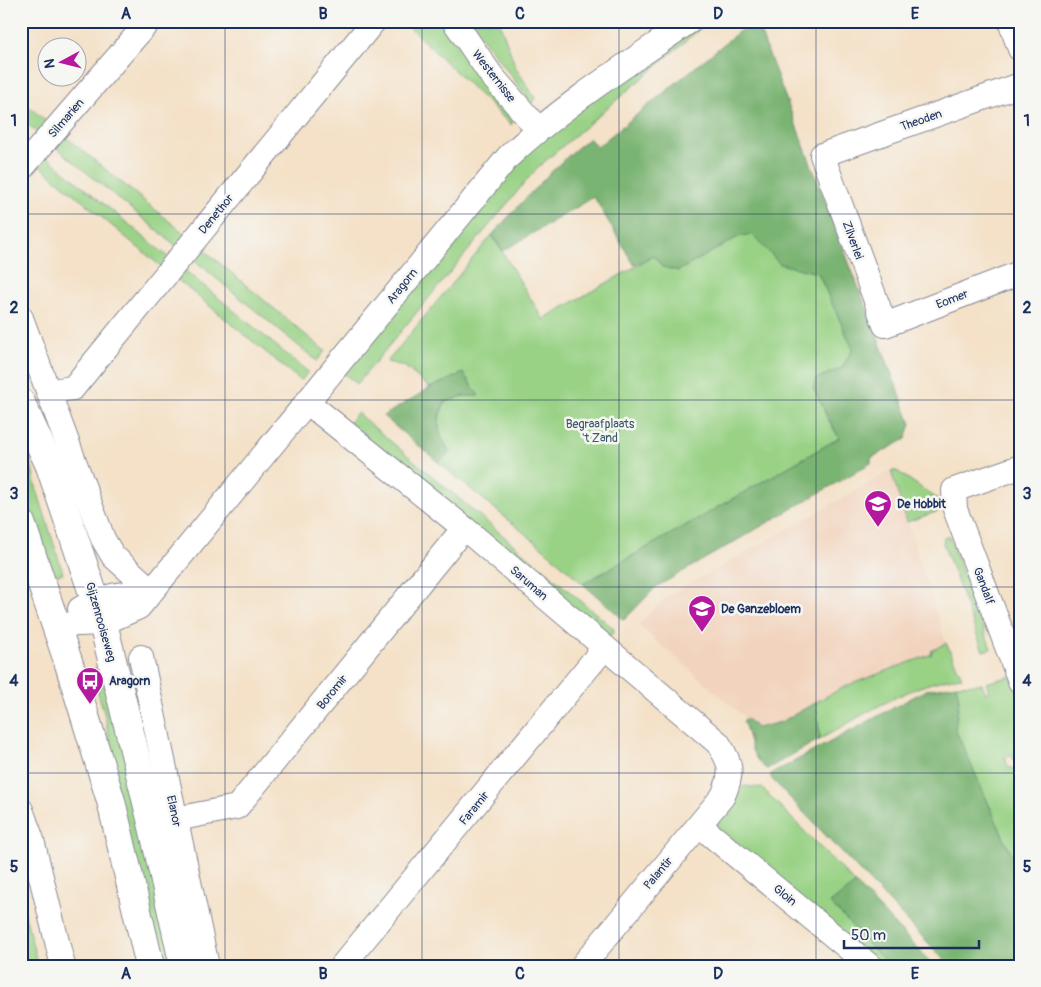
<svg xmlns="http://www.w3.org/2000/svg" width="1041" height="987" viewBox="0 0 1041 987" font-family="Pangolin,sans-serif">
<rect width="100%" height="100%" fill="#f6f6f2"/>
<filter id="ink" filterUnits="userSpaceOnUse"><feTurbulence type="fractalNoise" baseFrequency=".02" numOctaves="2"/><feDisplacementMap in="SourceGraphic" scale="10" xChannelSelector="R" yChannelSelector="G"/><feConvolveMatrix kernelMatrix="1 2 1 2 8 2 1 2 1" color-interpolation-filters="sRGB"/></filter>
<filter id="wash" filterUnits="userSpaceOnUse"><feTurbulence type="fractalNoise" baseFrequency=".0096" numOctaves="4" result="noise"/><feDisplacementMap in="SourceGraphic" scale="20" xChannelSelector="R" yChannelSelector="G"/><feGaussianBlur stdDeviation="1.12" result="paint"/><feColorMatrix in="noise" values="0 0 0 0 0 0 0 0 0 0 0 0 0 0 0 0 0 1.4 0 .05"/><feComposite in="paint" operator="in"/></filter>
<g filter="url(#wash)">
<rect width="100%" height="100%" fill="#f4e1c7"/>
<path fill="#f2d4be" d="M 891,471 L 946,643 L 932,651 L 933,654 L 846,686 L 781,722 L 757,728 L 638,625 L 666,597 Z"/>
<path fill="#99d285" stroke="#5a8072" d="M 403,21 L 443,21 L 514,119 L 511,125 Z
M 469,21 L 499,21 L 516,68 L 535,98 L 532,103 Z
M 703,21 L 709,21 L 537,168 L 357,384 L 342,372 L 549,127 Z
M 21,100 L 53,127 L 43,137 L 21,119 Z
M 62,134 L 190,238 L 180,249 L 52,144 Z
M 42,153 L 172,260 L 164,269 L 34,161 Z
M 752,233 L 780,264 L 818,273 L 853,349 L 842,368 L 816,379 L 825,414 L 839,438 L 583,584 L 551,555 L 438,462 L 450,452 C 438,434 434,422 446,402 L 464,396 L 478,396 L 463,373 L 430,388 L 404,366 L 387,362 L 492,235 L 543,319 L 654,256 L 678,271 L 738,237 Z
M 198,245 L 325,351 L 317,361 L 189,256 Z
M 181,267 L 308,372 L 301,381 L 173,276 Z
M 357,413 L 613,628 L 614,631 L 609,638 L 347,425 Z
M 21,416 L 36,487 L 63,573 L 48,578 L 21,494 Z
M 891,471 L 897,471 L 936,498 L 942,510 L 907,522 Z
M 949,536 L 991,649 L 983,651 L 943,543 L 944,538 Z
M 946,643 L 962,677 C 913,681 863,716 820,739 L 816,702 L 846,686 L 932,654 L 931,651 Z
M 107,664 L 177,966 L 155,966 L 114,801 L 109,738 L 105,716 L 91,670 Z
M 1011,676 L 1020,699 L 1020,763 L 1014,761 L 1012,755 L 1005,758 L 1008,767 L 1020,770 L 1020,874 L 955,729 L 959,700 L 956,685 L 982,684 L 986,693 L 989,691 L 986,683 Z
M 744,786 L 762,788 L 856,884 L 830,903 L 890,966 L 878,966 L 713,826 C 718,820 740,788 744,786 Z
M 21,899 L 38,966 L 21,966 Z"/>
<path fill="#7ab472" stroke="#4a7268" d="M 752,21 L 756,21 L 911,424 L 906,439 L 871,458 L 871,463 L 656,587 L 624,620 L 583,584 L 839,438 L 813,388 L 816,379 L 842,368 L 853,349 L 818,273 L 780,264 L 752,234 L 738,237 L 678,271 L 662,267 L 654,256 L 634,265 L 594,197 L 503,251 L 492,235 C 523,201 553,167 589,138 L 597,147 Z
M 463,373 L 479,396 L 463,396 L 445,402 C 434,422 438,434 450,452 L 438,462 L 383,416 L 430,388 Z
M 956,685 L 959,700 L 955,729 L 1020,874 L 1020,966 L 950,966 L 771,778 L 771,774 L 926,690 Z
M 816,702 L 820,739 L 767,769 C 749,758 751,738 743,721 L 746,718 L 757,728 L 781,722 Z
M 856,884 L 934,966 L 890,966 L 830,903 Z"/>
</g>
<g filter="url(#ink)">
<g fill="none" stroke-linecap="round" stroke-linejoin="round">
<defs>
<path id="minor" d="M 454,21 L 491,75 L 538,129
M 1010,21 L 1020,49
M 1020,85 L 822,155 L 885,325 L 1020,273
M 21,169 L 149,21
M 21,318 L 103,539 L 113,556 L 152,591
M 50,395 L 59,390 L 73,388 L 374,21
M 307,402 L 464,528 L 718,743 C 732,764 733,773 723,796 L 582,966
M 1020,467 L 954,490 L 955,509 L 1020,681
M 80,609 C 102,595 125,593 152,591
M 55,625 L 103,623 L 139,607 L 508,157 C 563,105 628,64 690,21
M 141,657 L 207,966
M 21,810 L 32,840 L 63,966
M 176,819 L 237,807 L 464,528
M 699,825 L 870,966
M 342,966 L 604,648"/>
<path id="major" d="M 21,403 L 50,466 L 103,623 L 153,827 L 184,966
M 21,523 L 69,664 L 111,801 L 150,966"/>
</defs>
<use href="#minor" stroke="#888892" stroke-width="26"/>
<use href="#major" stroke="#888892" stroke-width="30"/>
<use href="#minor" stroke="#fff" stroke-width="24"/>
<use href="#major" stroke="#fff" stroke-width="28"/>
</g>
</g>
<path fill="none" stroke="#1b2f5e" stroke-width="1" stroke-opacity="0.55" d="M 225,21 L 225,966M 422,21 L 422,966M 619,21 L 619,966M 816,21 L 816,966M 21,214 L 1020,214M 21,400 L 1020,400M 21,587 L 1020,587M 21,773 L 1020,773"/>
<defs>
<symbol id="school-pin" viewBox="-11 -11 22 30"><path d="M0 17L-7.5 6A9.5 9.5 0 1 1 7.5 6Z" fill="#b5179e" stroke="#f6f6f2"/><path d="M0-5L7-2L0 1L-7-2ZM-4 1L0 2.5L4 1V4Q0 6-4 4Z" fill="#fff"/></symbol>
<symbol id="bus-pin" viewBox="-11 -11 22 30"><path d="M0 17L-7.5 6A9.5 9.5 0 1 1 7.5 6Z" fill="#b5179e" stroke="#f6f6f2"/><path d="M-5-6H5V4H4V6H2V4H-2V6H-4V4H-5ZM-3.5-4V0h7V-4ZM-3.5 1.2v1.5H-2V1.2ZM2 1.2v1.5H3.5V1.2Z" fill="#fff"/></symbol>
</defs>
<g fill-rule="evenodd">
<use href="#school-pin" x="862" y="488" width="32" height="43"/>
<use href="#school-pin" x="686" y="593" width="32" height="43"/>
<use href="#bus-pin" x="74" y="665" width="32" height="43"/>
</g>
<g text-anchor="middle" stroke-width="5" stroke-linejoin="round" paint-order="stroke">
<g font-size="12" fill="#1b2f5e" stroke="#f6f6f2">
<text transform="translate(494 76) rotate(52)" y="4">Westernisse</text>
<text transform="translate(66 118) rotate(-49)" y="4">Silmarien</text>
<text transform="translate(921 120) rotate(-19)" y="4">Theoden</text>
<text transform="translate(216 214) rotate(-51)" y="4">Denethor</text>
<text transform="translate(853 240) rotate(70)" y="4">Zilverlei</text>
<text transform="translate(402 286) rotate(-51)" y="4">Aragorn</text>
<text transform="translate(952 299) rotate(-21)" y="4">Eomer</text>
<text transform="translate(529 583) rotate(41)" y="4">Saruman</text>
<text transform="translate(984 586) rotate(69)" y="4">Gandalf</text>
<text transform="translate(101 622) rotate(74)" y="4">Gijzenrooiseweg</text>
<text transform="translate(332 692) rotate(-51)" y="4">Boromir</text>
<text transform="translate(474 808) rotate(-51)" y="4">Faramir</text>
<text transform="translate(174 811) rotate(78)" y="4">Elanor</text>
<text transform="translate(658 873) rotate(-50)" y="4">Palantir</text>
<text transform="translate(785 895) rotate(39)" y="4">Gloin</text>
</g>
<g font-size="12" fill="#3a5868" stroke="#f6f6f2">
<text x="600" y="428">Begraafplaats<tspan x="600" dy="14">'t Zand</tspan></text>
</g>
<g font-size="12" font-weight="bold" fill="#1b2f5e" stroke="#f6f6f2" text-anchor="start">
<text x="897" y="508">De Hobbit</text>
<text x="721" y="613">De Ganzebloem</text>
<text x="109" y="685">Aragorn</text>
</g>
</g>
<rect width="1041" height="987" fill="none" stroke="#f6f6f2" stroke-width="55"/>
<g transform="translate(62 62) rotate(263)"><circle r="24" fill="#f6f6f2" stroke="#9ea6b7"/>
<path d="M0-4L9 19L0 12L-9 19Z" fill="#b5179e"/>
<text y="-8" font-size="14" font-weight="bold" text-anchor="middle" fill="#1b2f5e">N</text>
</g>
<path d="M844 940v8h135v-8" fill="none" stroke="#1b2f5e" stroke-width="2.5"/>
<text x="851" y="940" font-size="15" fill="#1b2f5e" stroke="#f6f6f2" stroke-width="4" paint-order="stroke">50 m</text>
<rect x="28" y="28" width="986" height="932" fill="none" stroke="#1b2f5e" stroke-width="2"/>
<g font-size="16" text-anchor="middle" font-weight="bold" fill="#1b2f5e">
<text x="126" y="19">A</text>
<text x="323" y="19">B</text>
<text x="520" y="19">C</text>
<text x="718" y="19">D</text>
<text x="915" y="19">E</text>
<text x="14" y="126">1</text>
<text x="1027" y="126">1</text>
<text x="14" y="313">2</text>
<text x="1027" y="313">2</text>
<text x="14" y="499">3</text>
<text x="1027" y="499">3</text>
<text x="14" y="686">4</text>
<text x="1027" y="686">4</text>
<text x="14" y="872">5</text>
<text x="1027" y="872">5</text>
<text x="126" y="979">A</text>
<text x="323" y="979">B</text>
<text x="520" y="979">C</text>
<text x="718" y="979">D</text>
<text x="915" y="979">E</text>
</g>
</svg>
